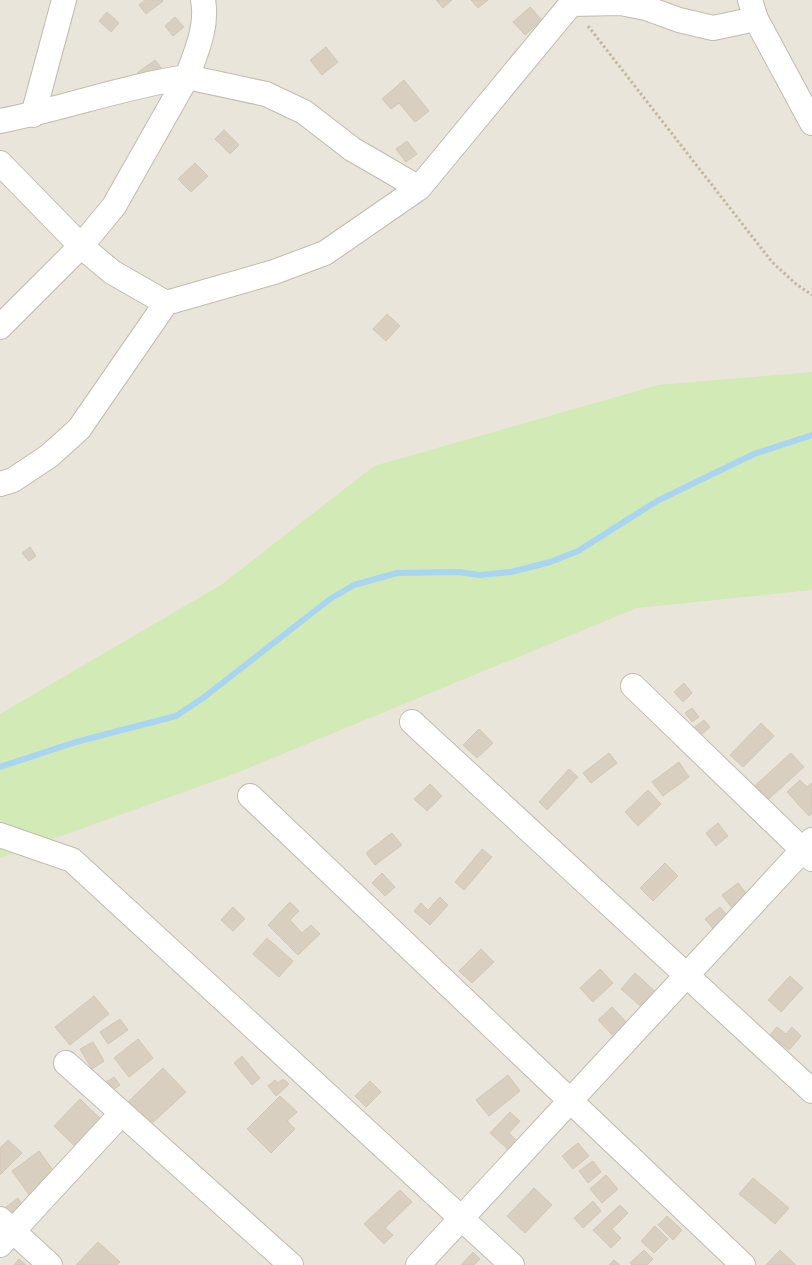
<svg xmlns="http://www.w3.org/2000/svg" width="812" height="1265" viewBox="0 0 812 1265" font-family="'Work Sans',sans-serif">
<rect width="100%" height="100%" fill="#f6f3ec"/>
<path fill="#eae5da" d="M 0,0 L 812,0 L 812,1265 L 0,1265 Z"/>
<path fill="#d2eab5" d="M 812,372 L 812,590 L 637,608 L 234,774 L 0,858 L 0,714 L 221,585 L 374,466 L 658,385 Z"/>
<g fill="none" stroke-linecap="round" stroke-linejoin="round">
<path stroke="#a9d4f2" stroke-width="6" d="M 0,767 L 76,742 L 176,716 L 203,698 L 330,599 L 354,585 L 397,573 L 458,572 L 480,575 L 511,572 L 550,562 L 578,551 L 657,501 L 754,454 L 812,435"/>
</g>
<path fill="#d8cfc1" stroke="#d3c7b4" d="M 145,0 L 162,0 L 163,1 L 146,14 L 139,5 Z
M 436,0 L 452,0 L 443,8 Z
M 471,0 L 488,0 L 478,8 Z
M 530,7 L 542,20 L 525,35 L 513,22 Z
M 107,12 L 119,23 L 111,32 L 99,21 Z
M 175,17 L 184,27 L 173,36 L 165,26 Z
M 326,47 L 338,62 L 322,75 L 310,60 Z
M 155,60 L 163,70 L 145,83 L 137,73 Z
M 404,80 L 429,111 L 415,122 L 399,103 L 391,109 L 382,99 Z
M 224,130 L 239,145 L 230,154 L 215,139 Z
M 407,141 L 417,154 L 406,162 L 396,149 Z
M 195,163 L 208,176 L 191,192 L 178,179 Z
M 387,314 L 400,326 L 386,341 L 373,329 Z
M 30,547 L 36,556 L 29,561 L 22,553 Z
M 684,683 L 692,693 L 683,702 L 674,692 Z
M 692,708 L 699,717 L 692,722 L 685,713 Z
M 704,720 L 710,727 L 702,734 L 695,727 Z
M 761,723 L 774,736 L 743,767 L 730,755 Z
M 479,729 L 493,743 L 477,758 L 463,745 Z
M 609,753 L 617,763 L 591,783 L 583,773 Z
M 791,753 L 804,767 L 762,805 L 749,791 Z
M 679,762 L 689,777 L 663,796 L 652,782 Z
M 569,769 L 578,777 L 547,810 L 539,802 Z
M 800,780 L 807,787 L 812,783 L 812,813 L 809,816 L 787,792 Z
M 430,784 L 442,796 L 427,811 L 414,799 Z
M 648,790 L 661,804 L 638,826 L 625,812 Z
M 718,823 L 728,836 L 716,846 L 706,833 Z
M 392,833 L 402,845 L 375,865 L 366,853 Z
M 482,849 L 492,857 L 464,890 L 455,882 Z
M 665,863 L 678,876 L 653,901 L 640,888 Z
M 382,873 L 395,887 L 385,896 L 372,883 Z
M 738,883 L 752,901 L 736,913 L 722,895 Z
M 440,897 L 448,905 L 430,925 L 414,911 L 421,903 L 428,910 Z
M 290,902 L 299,911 L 290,920 L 302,933 L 311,925 L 320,934 L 298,955 L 268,925 Z
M 233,907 L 245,919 L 233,931 L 221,920 Z
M 720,907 L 732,921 L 717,933 L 705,919 Z
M 267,938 L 293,961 L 279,977 L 253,954 Z
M 481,949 L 494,962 L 472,983 L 459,971 Z
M 600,969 L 613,983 L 593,1002 L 580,988 Z
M 635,973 L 659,995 L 645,1010 L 621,989 Z
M 790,976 L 803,988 L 781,1012 L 768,1000 Z
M 94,996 L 109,1014 L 70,1045 L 55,1027 Z
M 612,1007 L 633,1029 L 619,1042 L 598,1020 Z
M 120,1019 L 128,1030 L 108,1044 L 100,1032 Z
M 777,1027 L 786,1034 L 792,1027 L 801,1036 L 789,1050 L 770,1035 Z
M 138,1039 L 153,1058 L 129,1077 L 114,1058 Z
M 93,1042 L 104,1061 L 92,1069 L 80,1049 Z
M 242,1056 L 260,1078 L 252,1085 L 234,1063 Z
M 163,1068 L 186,1092 L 150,1125 L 128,1102 Z
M 508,1075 L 520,1091 L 489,1116 L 476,1100 Z
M 114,1077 L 120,1085 L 111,1091 L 105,1083 Z
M 283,1079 L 289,1084 L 276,1096 L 268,1086 L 275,1080 L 278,1083 Z
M 370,1081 L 381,1092 L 366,1107 L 355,1096 Z
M 280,1096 L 297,1112 L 287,1121 L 295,1129 L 271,1153 L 247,1129 Z
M 80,1099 L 109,1127 L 83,1154 L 54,1126 Z
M 510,1112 L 520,1121 L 509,1133 L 522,1146 L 514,1155 L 490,1133 Z
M 8,1140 L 22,1153 L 0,1175 L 0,1148 Z
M 578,1143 L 589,1156 L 573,1169 L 562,1156 Z
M 39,1151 L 60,1180 L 33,1200 L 12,1171 Z
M 593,1161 L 601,1172 L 588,1183 L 579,1171 Z
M 606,1175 L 618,1189 L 602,1203 L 590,1189 Z
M 753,1178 L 789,1208 L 775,1224 L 739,1194 Z
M 534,1188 L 552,1205 L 525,1233 L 507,1216 Z
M 400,1190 L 412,1202 L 385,1228 L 393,1235 L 384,1244 L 364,1224 Z
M 18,1198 L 28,1213 L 16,1221 L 6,1207 Z
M 593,1201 L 601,1211 L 583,1228 L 574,1218 Z
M 620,1205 L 628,1213 L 612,1229 L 621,1238 L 611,1248 L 593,1230 Z
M 667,1216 L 682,1230 L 673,1240 L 658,1225 Z
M 655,1226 L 668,1239 L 654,1253 L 641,1241 Z
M 98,1242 L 120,1262 L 117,1265 L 76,1265 Z
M 644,1250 L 653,1259 L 647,1265 L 632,1265 L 630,1263 Z
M 780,1250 L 796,1265 L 766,1265 Z
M 473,1252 L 480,1259 L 474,1265 L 461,1265 Z
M 19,1259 L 26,1265 L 14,1265 Z
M 614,1260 L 620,1265 L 609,1265 Z"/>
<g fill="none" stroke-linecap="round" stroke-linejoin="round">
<defs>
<path id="minor" d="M 750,0 L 756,19 L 812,123
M 33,115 L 64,0
M 0,121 C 62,109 125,86 187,77 C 196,52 208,27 203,0
M 0,163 L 81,246 L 112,272 L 166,303
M 0,327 L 81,246 L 114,206 L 187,77 L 266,94 L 304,112 L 352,149 L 419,188
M 0,484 L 13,480 L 49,456 L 79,429 L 166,303 L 274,272 L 325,253 L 419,188 L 571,4 L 621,3 L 646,8 L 679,20 L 713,28 L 756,19
M 633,686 L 812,859
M 412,722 L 812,1091
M 250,796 L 743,1265
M 0,835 L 72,860 L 512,1265
M 66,1063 L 291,1265
M 0,1219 L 50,1265
M 0,1245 L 121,1114
M 418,1265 L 812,840"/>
</defs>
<use href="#minor" stroke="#c2bbae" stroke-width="26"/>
<path stroke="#c4b79f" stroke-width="3" stroke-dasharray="2.5 2.5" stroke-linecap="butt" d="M 588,26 L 772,262 L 796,284 L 812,295"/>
<use href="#minor" stroke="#fff" stroke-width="24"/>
</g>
</svg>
